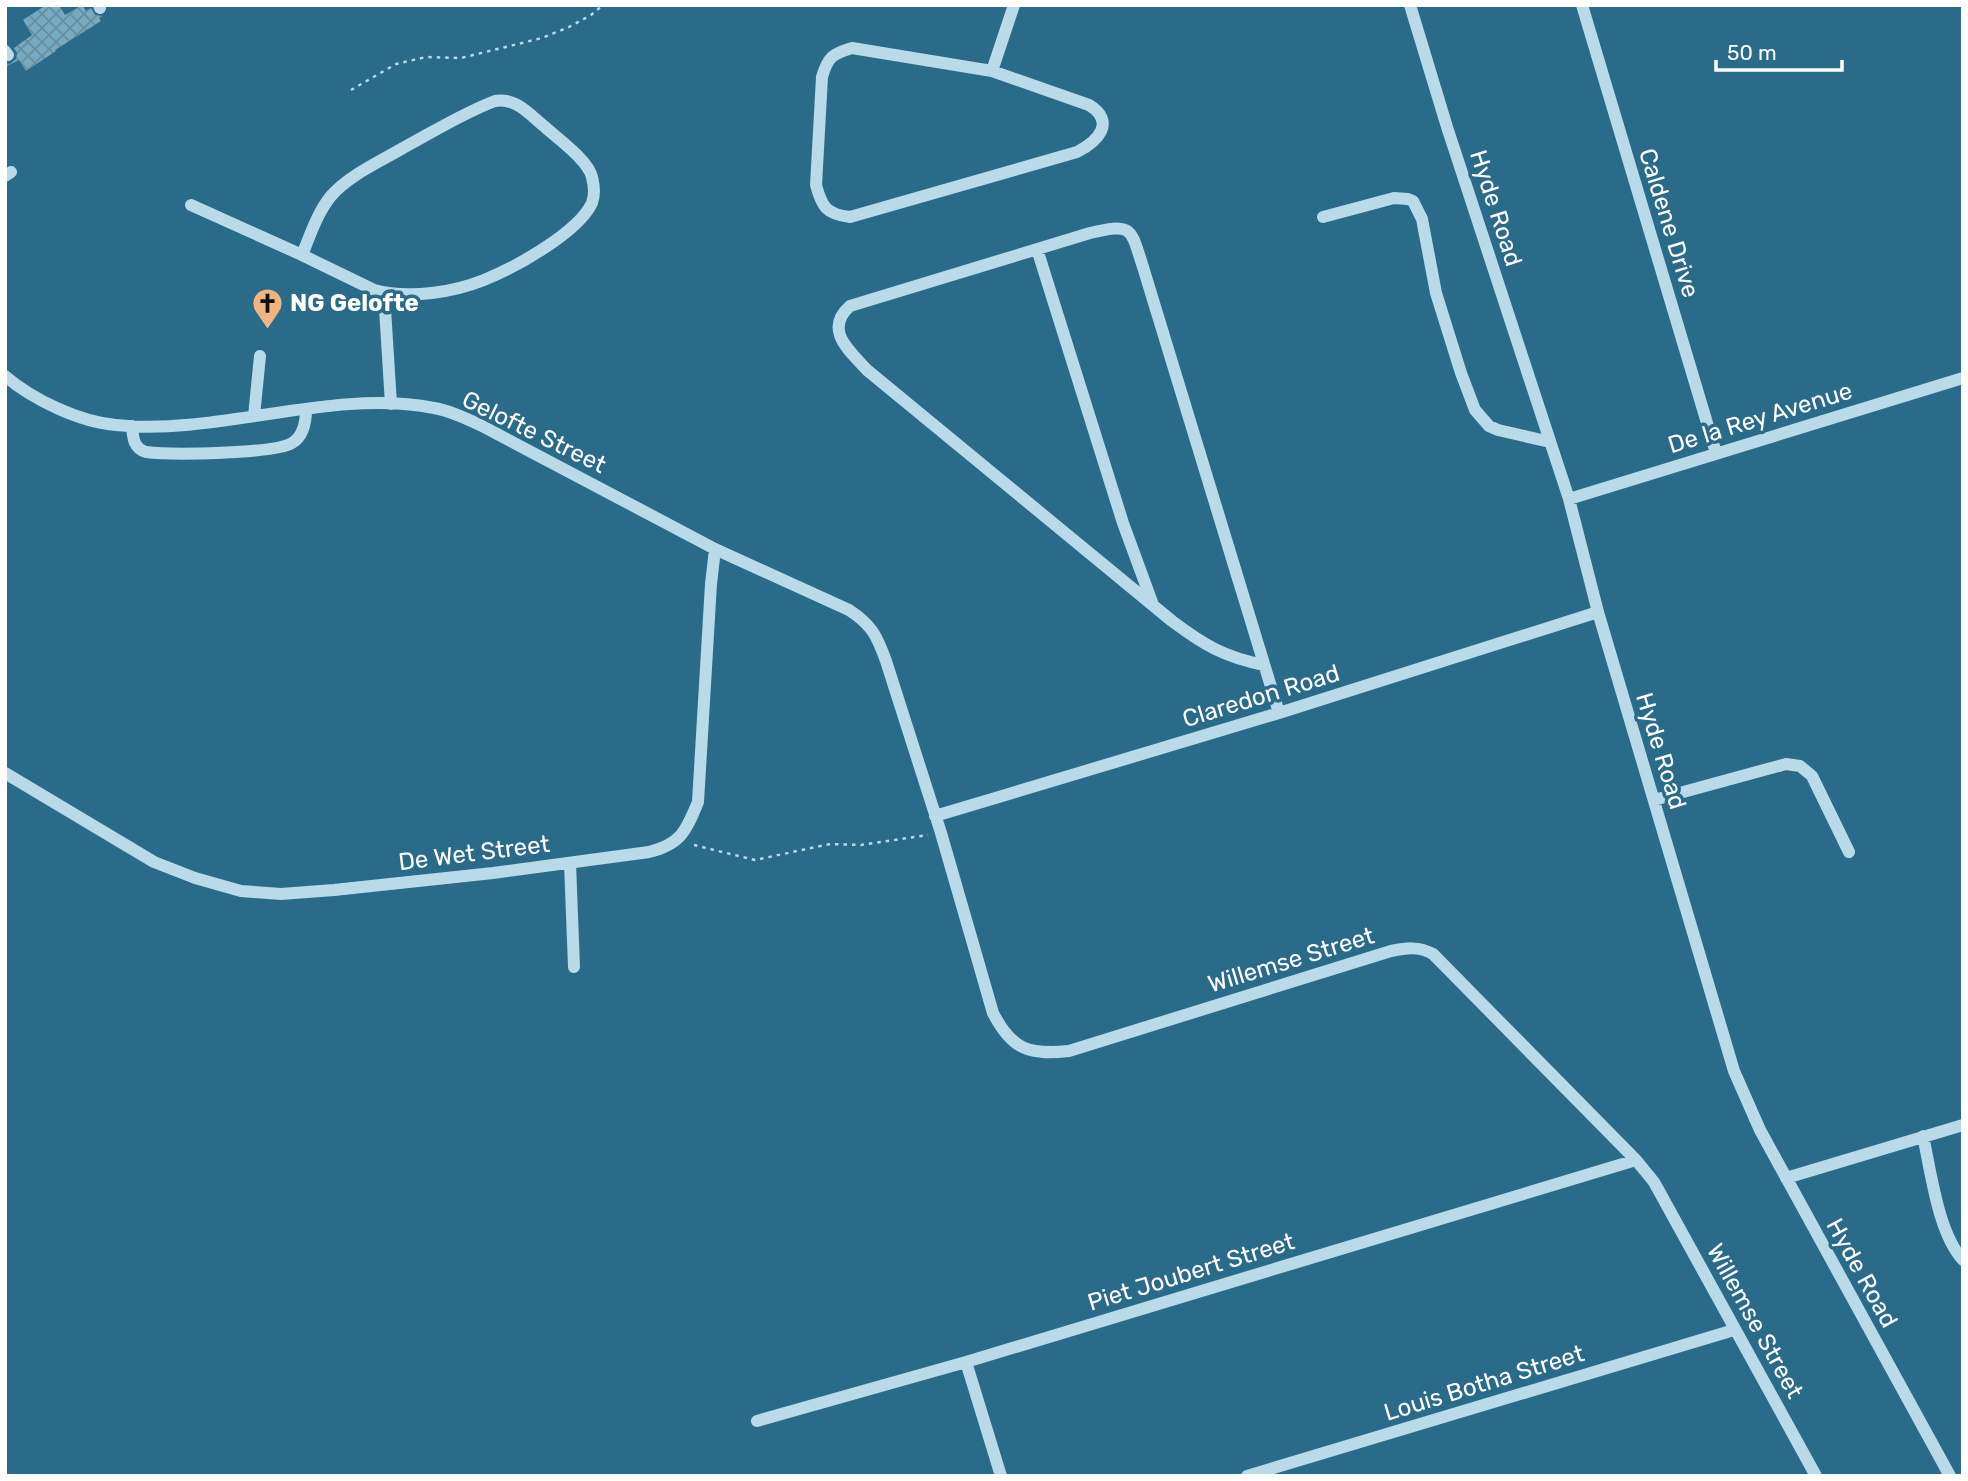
<svg xmlns="http://www.w3.org/2000/svg" width="1968" height="1481" viewBox="0 0 1968 1481" font-family="Rubik,sans-serif">
<defs>
<pattern id="building-cross-hatch" width="8" height="8" patternUnits="userSpaceOnUse" patternTransform="scale(1.75)"><rect width="8" height="8" fill="#75aac1"/><path d="M0 0l8 8M0 8l8-8" fill="none" stroke="#698e9e"/></pattern>
</defs>
<rect width="100%" height="100%" fill="#2a6b8a"/>
<path fill="url(#building-cross-hatch)" d="M 46,5 L 59,5 L 65,15 L 82,5 L 86,11 L 91,8 L 95,15 L 103,16 L 99,18 L 101,21 L 55,50 L 56,51 L 26,71 L 19,60 L 5,67 L 5,63 L 10,64 L 16,59 L 17,53 L 14,48 L 32,35 L 23,20 Z"/>
<g fill="none" stroke-linecap="round" stroke-linejoin="round">
<path stroke="#b8dae9" stroke-width="2.5" stroke-dasharray="3.5 5" stroke-linecap="butt" d="M 351,90 L 396,64 L 426,57 L 461,58 L 542,38 L 569,27 L 591,15 L 603,5
M 694,845 L 755,860 L 830,844 L 861,845 L 928,835"/>
<path stroke="#b8dae9" stroke-width="12" d="M 99,5 L 100,8
M 1410,5 L 1447,127 L 1569,499 L 1598,612 L 1734,1071 L 1760,1130 L 1950,1476
M 1582,5 L 1716,453
M 852,48 L 992,71 L 1089,105 C 1117,122 1097,142 1077,152 L 850,217 C 826,214 822,207 816,185 L 822,77 C 828,57 832,54 852,48 Z
M 5,51 L 8,55
M 992,71 L 1014,5
M 5,176 L 11,172
M 191,205 L 302,255 L 374,290 C 392,295 414,295 432,293 C 449,291 469,286 484,280 C 514,268 578,233 592,203 C 595,195 594,185 592,177 C 588,160 558,139 545,127 C 530,115 516,97 495,101 C 463,113 433,132 403,148 C 379,162 348,176 331,196 C 317,213 310,236 302,255
M 1323,217 L 1394,198 L 1408,199 L 1413,201 L 1422,219 L 1436,293 L 1461,373 L 1475,410 L 1489,426 L 1498,430 L 1550,442
M 1037,249 L 1123,523 L 1152,602
M 384,293 L 391,404
M 5,376 C 32,399 79,422 116,425 C 219,436 330,388 434,408 C 451,411 468,419 484,427 L 715,549 L 849,610 C 872,625 877,636 886,661 L 941,833 L 993,1013 C 1012,1050 1029,1055 1069,1051 L 1391,951 C 1406,948 1419,946 1433,954 L 1636,1160 L 1654,1182 L 1816,1476
M 254,416 L 260,356
M 132,426 C 133,437 133,448 146,452 C 170,455 274,454 292,443 C 304,436 306,422 306,409
M 1569,499 L 1963,378
M 1264,665 C 1224,657 1204,645 1172,621 L 867,370 C 850,351 823,330 850,306 L 1090,233 C 1133,223 1130,227 1143,267 L 1279,713
M 5,773 L 154,862 L 195,878 L 241,891 L 281,894 L 334,890 L 493,873 L 649,852 C 681,844 686,831 698,802 L 711,584 L 715,549
M 1654,800 L 1786,764 L 1800,766 L 1812,776 L 1849,852
M 935,816 L 1279,713 L 1598,612
M 570,863 L 574,967
M 1923,1136 C 1931,1172 1938,1233 1963,1260
M 1786,1178 L 1963,1125
M 966,1362 L 1001,1476
M 757,1421 L 966,1362 L 1636,1160
M 1247,1476 L 1734,1330"/>
</g>
<defs>
<symbol id="church-pin" viewBox="-11 -11 22 30"><path d="M0 17L-7.5 6A9.5 9.5 0 1 1 7.5 6Z" fill="#f0b47f" stroke="#2a6b8a"/><path d="M-1.2-6h2.4v3.5h3.3v2.4h-3.3V6h-2.4V-.1h-3.3v-2.4h3.3Z" fill="#111"/></symbol>
</defs>
<g fill-rule="evenodd">
<use href="#church-pin" x="250" y="286" width="35" height="47"/>
</g>
<g text-anchor="middle" stroke-width="7" stroke-linejoin="round" paint-order="stroke">
<g font-size="24" fill="#fff" stroke="#2a6b8a">
<text transform="translate(1496 208) rotate(72)" y="8">Hyde Road</text>
<text transform="translate(1669 223) rotate(73)" y="8">Caldene Drive</text>
<text transform="translate(1760 418) rotate(-17)" y="8">De la Rey Avenue</text>
<text transform="translate(534 432) rotate(26)" y="8">Gelofte Street</text>
<text transform="translate(1261 696) rotate(-17)" y="8">Claredon Road</text>
<text transform="translate(1661 751) rotate(73)" y="8">Hyde Road</text>
<text transform="translate(474 853) rotate(-7)" y="8">De Wet Street</text>
<text transform="translate(1291 960) rotate(-17)" y="8">Willemse Street</text>
<text transform="translate(1191 1272) rotate(-17)" y="8">Piet Joubert Street</text>
<text transform="translate(1862 1273) rotate(61)" y="8">Hyde Road</text>
<text transform="translate(1755 1321) rotate(61)" y="8">Willemse Street</text>
<text transform="translate(1484 1383) rotate(-17)" y="8">Louis Botha Street</text>
</g>
<g font-size="24" font-weight="bold" fill="#fff" stroke="#2a6b8a" text-anchor="start">
<text x="290" y="311">NG Gelofte</text>
</g>
</g>
<rect width="1968" height="1481" fill="none" stroke="#ffffff" stroke-width="14"/>
<path d="M1716 60v10h126v-10" fill="none" stroke="#ffffff" stroke-width="3.5"/>
<text x="1727" y="60" font-size="21" fill="#ffffff" stroke="#2a6b8a" stroke-width="5" paint-order="stroke">50 m</text>
</svg>
